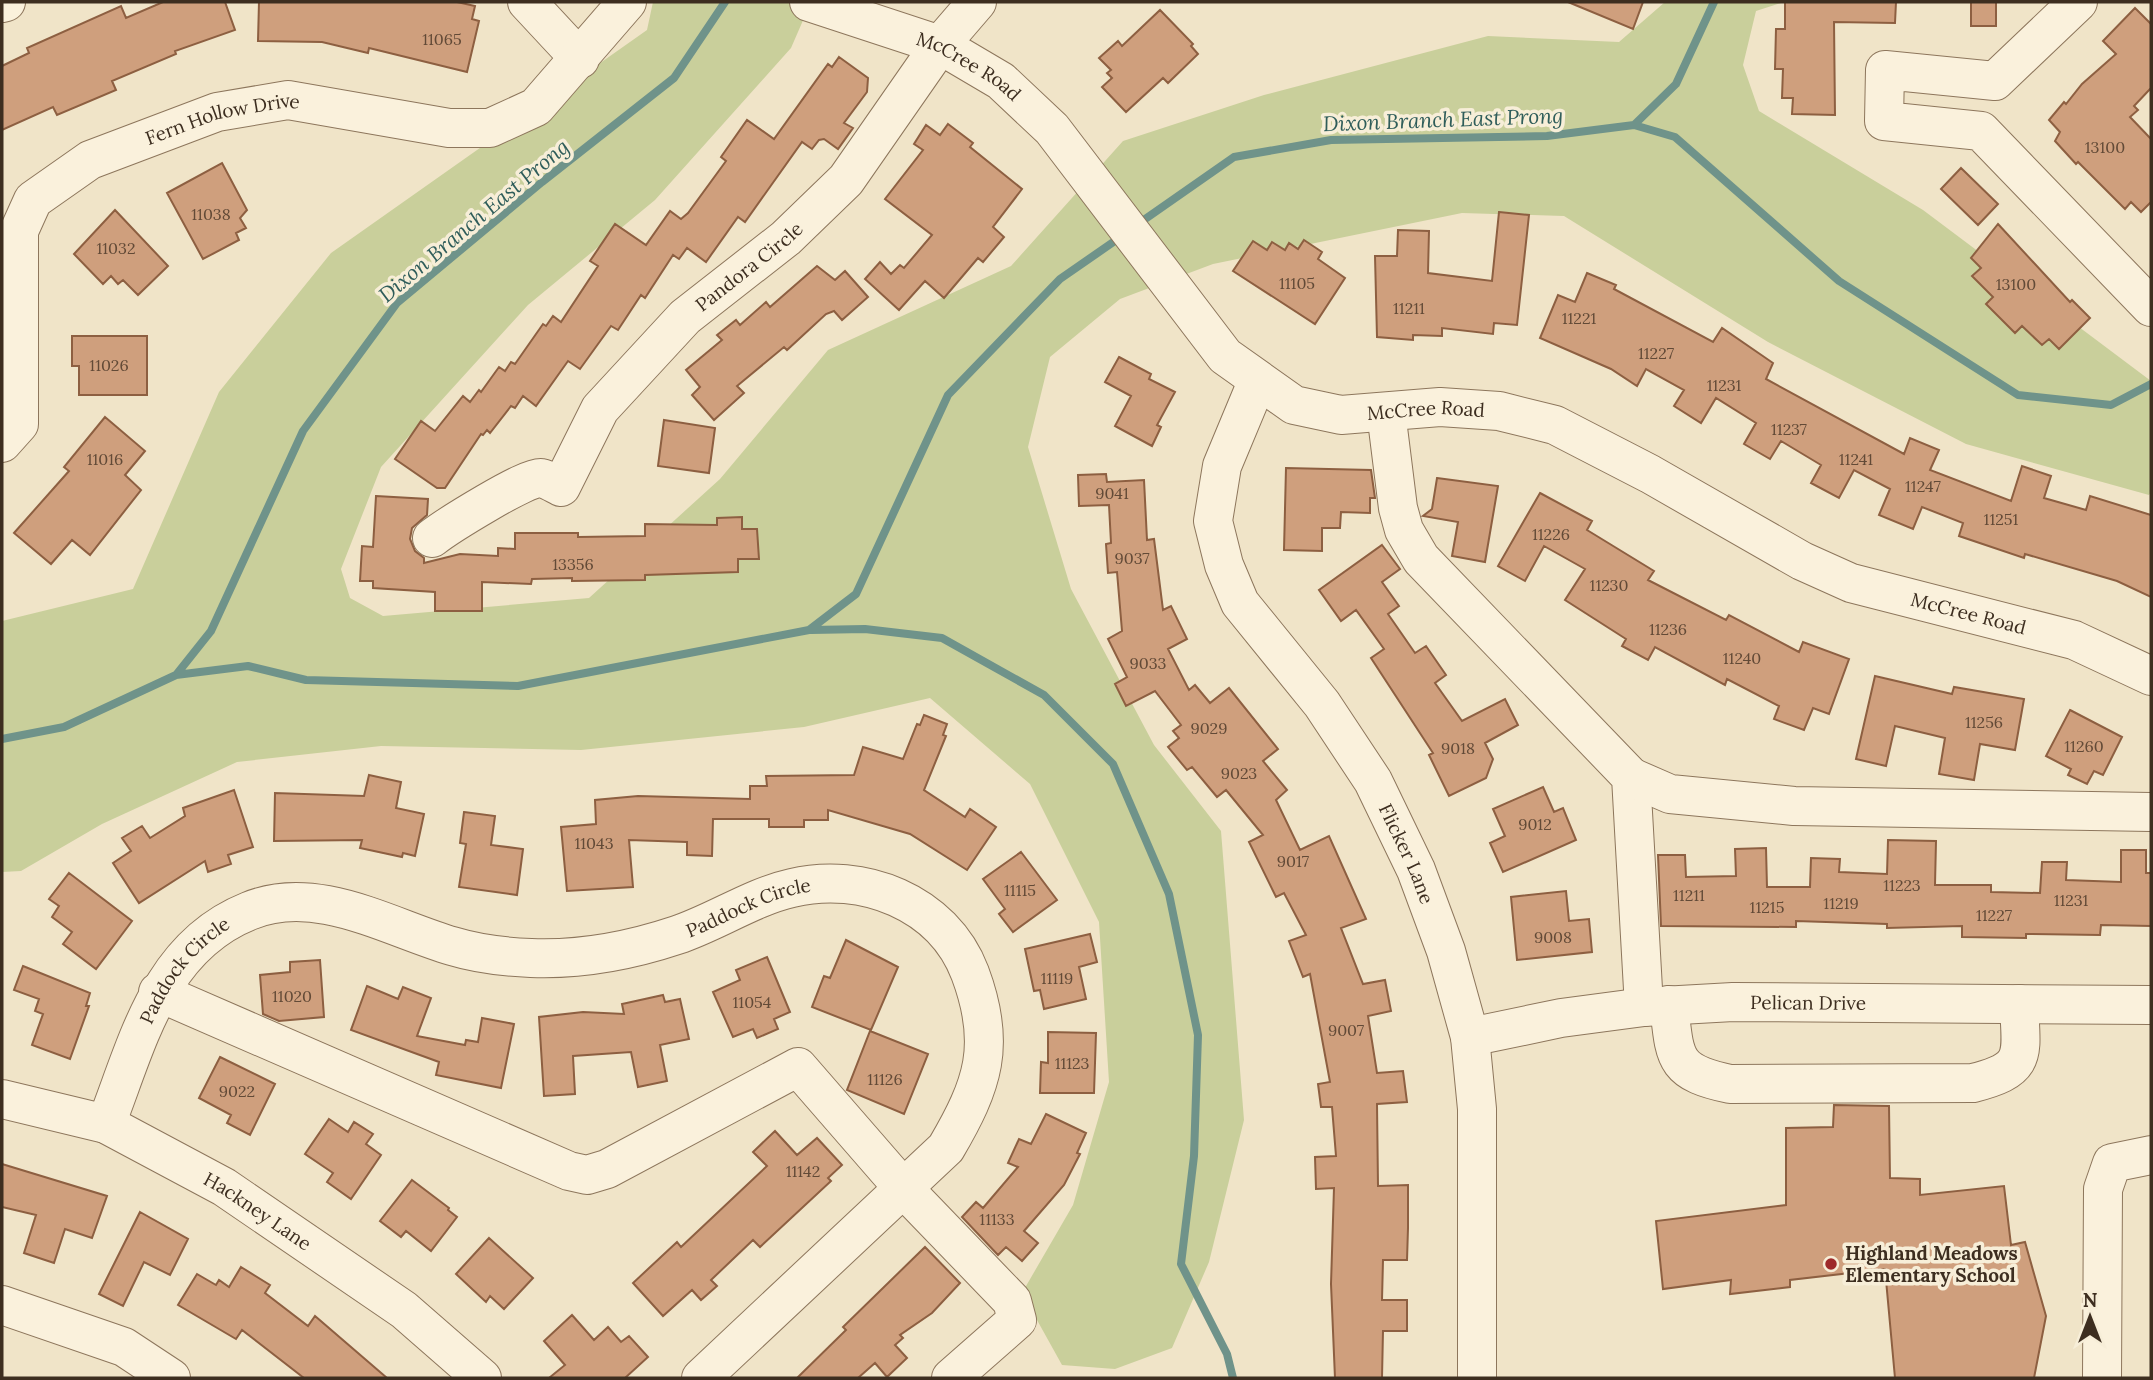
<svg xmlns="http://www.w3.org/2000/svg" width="2153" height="1380" viewBox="0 0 2153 1380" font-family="Lora,serif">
<rect width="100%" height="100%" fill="#f0e4c8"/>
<path fill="#c9cf9b" d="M 653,2 L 811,2 L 791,48 L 655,200 L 528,305 L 381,467 L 341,569 L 350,598 L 383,616 L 589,598 L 720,479 L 828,350 L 1011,266 L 1123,141 L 1264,95 L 1488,36 L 1619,42 L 1665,2 L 1784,2 L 1756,11 L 1743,65 L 1759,111 L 1923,210 L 2151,381 L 2151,492 L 2149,495 L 1966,444 L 1768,342 L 1564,216 L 1462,213 L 1213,264 L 1120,299 L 1050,357 L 1028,447 L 1071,589 L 1154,745 L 1221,831 L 1244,1120 L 1209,1262 L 1172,1348 L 1115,1369 L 1062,1365 L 1022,1293 L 1073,1205 L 1109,1082 L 1099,922 L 1030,784 L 930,698 L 804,727 L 581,750 L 381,746 L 237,762 L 102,824 L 21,871 L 2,872 L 2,621 L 133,589 L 219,392 L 331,253 L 647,30 Z"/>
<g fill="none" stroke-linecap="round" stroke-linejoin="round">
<path stroke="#6f938a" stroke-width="8" d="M 1634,125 L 1675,137 L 1839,281 L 2018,395 L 2111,405 L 2151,384
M 1138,224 L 1234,157 L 1331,140 L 1547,136 L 1634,125 L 1676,84 L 1714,2
M 811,630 L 865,629 L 942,638 L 1044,695 L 1113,764 L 1169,894 L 1198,1035 L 1194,1156 L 1181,1264 L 1227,1354 L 1233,1378
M 176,675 L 248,666 L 306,680 L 518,686 L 809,630 L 856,594 L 948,395 L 1060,279 L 1122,236
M 2,739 L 64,727 L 176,675 L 211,631 L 303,431 L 397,303 L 542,182 L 674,78 L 725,2"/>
</g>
<path fill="#cf9f7d" stroke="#8d5f41" stroke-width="2" d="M 163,2 L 225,2 L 235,30 L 175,51 L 176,54 L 112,81 L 116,90 L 57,115 L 53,107 L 2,130 L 2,66 L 29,53 L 27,48 L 121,6 L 126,18 Z
M 259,2 L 457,2 L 475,6 L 472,19 L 479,21 L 467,72 L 369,48 L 368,53 L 322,42 L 258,41 Z
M 1568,2 L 1643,2 L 1633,29 Z
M 1785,2 L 1896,2 L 1895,23 L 1834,22 L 1835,115 L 1792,114 L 1793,98 L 1782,98 L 1783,69 L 1775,69 L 1776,29 L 1785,29 Z
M 1971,2 L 1996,2 L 1996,26 L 1971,26 Z
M 2135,8 L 2151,24 L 2151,88 L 2134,106 L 2138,110 L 2130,117 L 2151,139 L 2151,202 L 2141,212 L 2131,202 L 2125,209 L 2078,162 L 2076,164 L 2055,141 L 2060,132 L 2049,120 L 2064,102 L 2066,104 L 2082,84 L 2116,54 L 2103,41 Z
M 1160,10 L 1193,44 L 1191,46 L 1198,54 L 1168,83 L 1163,78 L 1126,112 L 1102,87 L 1112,78 L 1107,73 L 1111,70 L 1099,58 L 1118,41 L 1122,46 Z
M 839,57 L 868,78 L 867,92 L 844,123 L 853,128 L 838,149 L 824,139 L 819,140 L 812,149 L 802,142 L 745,222 L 738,217 L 706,262 L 687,248 L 679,259 L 673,255 L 645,298 L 641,295 L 618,330 L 611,326 L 580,369 L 568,361 L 536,406 L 523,396 L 515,408 L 511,406 L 490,433 L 487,430 L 483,435 L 481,434 L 445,488 L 437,488 L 395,459 L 421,421 L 435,431 L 463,396 L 470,402 L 479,390 L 481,392 L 499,367 L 505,371 L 511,362 L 515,364 L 543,324 L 546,326 L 553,316 L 561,322 L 598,266 L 590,261 L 615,224 L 646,245 L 670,211 L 681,219 L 688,213 L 726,161 L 721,157 L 747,120 L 774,139 L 828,64 L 832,67 Z
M 948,124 L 973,143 L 970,147 L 1022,189 L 993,227 L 1004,237 L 983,262 L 978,258 L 944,298 L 925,281 L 899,310 L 865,279 L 880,262 L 891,274 L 900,265 L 904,268 L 932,235 L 885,199 L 923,150 L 914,144 L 926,125 L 940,135 Z
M 222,163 L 247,210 L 240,218 L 246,228 L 236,233 L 239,240 L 203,259 L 167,193 Z
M 1961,168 L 1998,204 L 1978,225 L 1941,189 Z
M 115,210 L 168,266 L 138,295 L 123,280 L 118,284 L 111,276 L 103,284 L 74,254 Z
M 1499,212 L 1529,215 L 1517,325 L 1494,323 L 1493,334 L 1442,328 L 1442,336 L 1413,335 L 1413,340 L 1377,337 L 1375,256 L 1397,256 L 1398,230 L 1429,231 L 1428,273 L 1492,281 Z
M 1998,224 L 2070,302 L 2072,300 L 2090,318 L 2059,349 L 2049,339 L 2042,345 L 2022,326 L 2015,333 L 1986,304 L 1993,297 L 1972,276 L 1981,268 L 1971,258 Z
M 1304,240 L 1322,252 L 1318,259 L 1345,278 L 1315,324 L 1233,271 L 1253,241 L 1267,250 L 1272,242 L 1285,250 L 1289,243 L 1298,249 Z
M 817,266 L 835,280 L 845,271 L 868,297 L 842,320 L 834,311 L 826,314 L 787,350 L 784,347 L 737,386 L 744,393 L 714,420 L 692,395 L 700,387 L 686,370 L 722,340 L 717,335 L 736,320 L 740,325 L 766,302 L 770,307 Z
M 1587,273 L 1616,285 L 1614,289 L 1713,342 L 1722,328 L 1773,363 L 1766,379 L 1904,454 L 1910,438 L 1939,450 L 1930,470 L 2011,501 L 2022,466 L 2051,476 L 2044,498 L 2086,510 L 2090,496 L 2151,515 L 2151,597 L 2117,581 L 2025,554 L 2024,558 L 1959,536 L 1963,523 L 1922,507 L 1913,529 L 1879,515 L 1890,489 L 1854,470 L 1839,498 L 1811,483 L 1821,465 L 1781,441 L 1770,459 L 1744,444 L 1756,423 L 1716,398 L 1701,423 L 1674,406 L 1684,390 L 1646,369 L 1637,386 L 1611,369 L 1540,338 L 1558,295 L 1575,302 Z
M 72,336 L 147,336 L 147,395 L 79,395 L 79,366 L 72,366 Z
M 1119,357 L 1151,374 L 1149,379 L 1175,392 L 1157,425 L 1161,427 L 1152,446 L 1115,426 L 1131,396 L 1105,382 Z
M 105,417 L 145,451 L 125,475 L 141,490 L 90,555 L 72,540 L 51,564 L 14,533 L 69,471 L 64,467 Z
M 664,420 L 715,428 L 709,473 L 658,466 Z
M 1286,468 L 1371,470 L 1375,498 L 1370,498 L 1370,513 L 1341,512 L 1340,528 L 1322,528 L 1322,551 L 1284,550 Z
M 1106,474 L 1107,482 L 1144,480 L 1147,540 L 1154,539 L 1163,610 L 1171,606 L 1187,639 L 1168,649 L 1189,690 L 1195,685 L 1210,703 L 1229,688 L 1278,749 L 1263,761 L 1287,790 L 1276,800 L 1300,850 L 1329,836 L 1366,919 L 1341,928 L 1363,984 L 1385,980 L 1391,1011 L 1368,1016 L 1377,1073 L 1403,1071 L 1407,1102 L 1377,1104 L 1378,1186 L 1408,1185 L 1408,1228 L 1407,1260 L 1383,1260 L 1382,1300 L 1407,1300 L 1407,1331 L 1383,1331 L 1382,1378 L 1335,1378 L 1331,1284 L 1334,1188 L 1316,1189 L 1315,1157 L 1336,1156 L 1332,1107 L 1321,1107 L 1318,1084 L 1330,1082 L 1310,974 L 1303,977 L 1289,941 L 1306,935 L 1284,893 L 1276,897 L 1249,842 L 1263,835 L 1226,790 L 1217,797 L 1192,767 L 1187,770 L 1168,747 L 1179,738 L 1173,731 L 1181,725 L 1155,691 L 1126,706 L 1115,684 L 1127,677 L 1108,639 L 1122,631 L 1117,572 L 1108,573 L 1106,544 L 1111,543 L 1109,505 L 1079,506 L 1078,475 Z
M 1437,478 L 1498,486 L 1485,562 L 1452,556 L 1458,522 L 1423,516 L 1432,509 Z
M 1540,493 L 1592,521 L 1587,530 L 1654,571 L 1648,580 L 1726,620 L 1729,615 L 1799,652 L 1803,642 L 1849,659 L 1829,714 L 1813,708 L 1804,730 L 1774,719 L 1779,706 L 1727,679 L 1725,685 L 1655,647 L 1648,660 L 1622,646 L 1626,639 L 1565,600 L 1585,569 L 1544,546 L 1525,581 L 1498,566 Z
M 376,496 L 428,499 L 427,515 L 412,528 L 410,539 L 415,551 L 424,558 L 424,563 L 460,554 L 498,556 L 498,548 L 515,549 L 515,533 L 578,533 L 578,537 L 645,536 L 645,524 L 717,525 L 717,518 L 742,517 L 742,529 L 757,529 L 759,559 L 738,559 L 738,572 L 645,575 L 645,580 L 572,581 L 572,578 L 532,579 L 531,584 L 482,582 L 482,611 L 435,611 L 435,592 L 373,588 L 373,581 L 360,581 L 362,546 L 373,547 Z
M 1382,545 L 1400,569 L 1382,582 L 1399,606 L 1388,614 L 1415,653 L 1426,646 L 1446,675 L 1435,683 L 1462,721 L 1505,699 L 1518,725 L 1485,743 L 1493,759 L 1486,778 L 1449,796 L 1429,755 L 1433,753 L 1371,658 L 1384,649 L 1356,610 L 1341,621 L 1319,590 Z
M 1875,676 L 1952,694 L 1954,687 L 2024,699 L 2015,750 L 1980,744 L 1974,780 L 1939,774 L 1945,738 L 1895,726 L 1886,766 L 1856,759 Z
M 2070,710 L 2122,737 L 2103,775 L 2094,771 L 2087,784 L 2068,775 L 2071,769 L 2046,756 Z
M 924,715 L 947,724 L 943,735 L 946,736 L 924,790 L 965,817 L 970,809 L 996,827 L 967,870 L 910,834 L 828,810 L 828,820 L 804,820 L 804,827 L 769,827 L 769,819 L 713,819 L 712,856 L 687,855 L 687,842 L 629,840 L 633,887 L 567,891 L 561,827 L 596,824 L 595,800 L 638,796 L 750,799 L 750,786 L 767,786 L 766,776 L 854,775 L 863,747 L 903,759 L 917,724 L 920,725 Z
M 369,775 L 401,782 L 396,808 L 424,814 L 415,856 L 403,853 L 402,857 L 360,848 L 362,840 L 274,841 L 275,793 L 364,796 Z
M 1543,787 L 1554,812 L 1563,808 L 1576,840 L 1503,872 L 1490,843 L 1505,836 L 1493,809 Z
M 234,790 L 253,847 L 228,855 L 231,864 L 208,872 L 205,861 L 139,903 L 113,863 L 131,851 L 122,838 L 142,826 L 150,838 L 185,816 L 183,808 Z
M 464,812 L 495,816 L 491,845 L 523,849 L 517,895 L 459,887 L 466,844 L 460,843 Z
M 1888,840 L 1936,841 L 1935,885 L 1991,885 L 1991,892 L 2040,893 L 2042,862 L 2067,862 L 2066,880 L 2121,882 L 2121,850 L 2146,850 L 2146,873 L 2151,873 L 2151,926 L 2101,925 L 2100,935 L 2026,934 L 2026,938 L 1962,937 L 1962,926 L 1887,928 L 1887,924 L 1796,921 L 1796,927 L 1661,926 L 1658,855 L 1685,855 L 1686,877 L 1736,876 L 1735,849 L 1766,848 L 1767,887 L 1810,887 L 1811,858 L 1840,859 L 1839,872 L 1887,874 Z
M 1021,852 L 1057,900 L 1013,932 L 999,914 L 1005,909 L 983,879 Z
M 69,873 L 132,921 L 96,969 L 63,944 L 72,932 L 52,917 L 59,906 L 49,899 Z
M 1566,891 L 1569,921 L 1589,919 L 1592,952 L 1517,960 L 1511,897 Z
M 1090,934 L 1097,962 L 1079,967 L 1086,999 L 1044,1009 L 1040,990 L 1034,991 L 1025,949 Z
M 846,940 L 898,967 L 871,1030 L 812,1007 L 824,976 L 830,978 Z
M 767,957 L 790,1012 L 774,1019 L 778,1029 L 757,1038 L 753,1029 L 733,1037 L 713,992 L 740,980 L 736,970 Z
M 320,960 L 324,1017 L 279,1021 L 263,1014 L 260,975 L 290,972 L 290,962 Z
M 23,966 L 90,993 L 86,1006 L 89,1006 L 70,1059 L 32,1045 L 43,1014 L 35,1011 L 39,999 L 14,990 Z
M 367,986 L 398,999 L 403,987 L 431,998 L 417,1036 L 465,1045 L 466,1040 L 478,1042 L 482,1018 L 514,1024 L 501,1088 L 436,1075 L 439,1062 L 351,1030 Z
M 663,995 L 665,1002 L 680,999 L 689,1039 L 660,1045 L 667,1081 L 638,1087 L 631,1052 L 573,1056 L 575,1094 L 544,1096 L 539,1017 L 583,1012 L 624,1014 L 622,1004 Z
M 870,1031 L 928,1054 L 904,1114 L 847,1090 Z
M 1048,1032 L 1096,1033 L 1094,1093 L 1040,1093 L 1041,1062 L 1048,1063 Z
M 220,1057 L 275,1084 L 250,1135 L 227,1123 L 231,1115 L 199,1098 Z
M 1834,1105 L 1889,1106 L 1890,1178 L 1920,1179 L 1920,1195 L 2004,1186 L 2011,1245 L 2025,1242 L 2046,1316 L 2034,1378 L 1895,1378 L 1885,1269 L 1790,1280 L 1790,1287 L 1730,1294 L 1731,1280 L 1663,1289 L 1656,1221 L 1786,1205 L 1786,1128 L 1833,1127 Z
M 1046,1114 L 1086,1133 L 1077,1153 L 1080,1154 L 1064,1185 L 1024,1231 L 1038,1243 L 1022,1261 L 1006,1247 L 998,1255 L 962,1217 L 976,1202 L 983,1208 L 1018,1167 L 1008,1163 L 1019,1139 L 1031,1144 Z
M 329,1119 L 348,1132 L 354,1122 L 373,1134 L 366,1144 L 381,1155 L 351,1199 L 327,1182 L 333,1173 L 305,1154 Z
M 775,1131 L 797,1155 L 817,1138 L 842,1165 L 828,1178 L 831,1181 L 760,1247 L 753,1240 L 711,1280 L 717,1286 L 701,1300 L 692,1290 L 663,1316 L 633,1283 L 677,1242 L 681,1247 L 767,1166 L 753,1152 Z
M 2,1164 L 107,1196 L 92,1238 L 65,1229 L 54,1263 L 24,1253 L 36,1215 L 2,1207 Z
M 412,1180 L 449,1208 L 448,1210 L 457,1217 L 431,1251 L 406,1231 L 401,1237 L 380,1221 Z
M 140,1212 L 188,1239 L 170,1275 L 144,1262 L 123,1306 L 99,1294 Z
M 489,1238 L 533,1278 L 504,1309 L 490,1296 L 486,1302 L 456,1274 Z
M 925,1247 L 960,1283 L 932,1313 L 900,1335 L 903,1338 L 895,1345 L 907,1358 L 887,1377 L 875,1363 L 858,1378 L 797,1378 L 846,1330 L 843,1327 Z
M 241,1267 L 270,1285 L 265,1293 L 308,1326 L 315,1316 L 387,1378 L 304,1378 L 242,1330 L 236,1339 L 178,1305 L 197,1274 L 216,1285 L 219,1280 L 229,1287 Z
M 572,1315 L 594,1340 L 608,1327 L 621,1342 L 629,1336 L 648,1357 L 625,1378 L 549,1378 L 565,1365 L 544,1341 Z"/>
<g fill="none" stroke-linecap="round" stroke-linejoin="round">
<defs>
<g id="minor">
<path d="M 527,2 L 580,59"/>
<path id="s1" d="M 809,2 L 940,45 L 1001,81 L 1052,129 L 1225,356 L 1294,405 L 1341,415 L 1440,407 L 1499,411 L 1555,425 L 1650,474 L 1802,561 L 1851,583 L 2074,640 L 2151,676"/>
<path d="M 2078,2 L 1995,81 L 1885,70 L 1884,121 L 1981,131 L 2151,307"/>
<path d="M 2,3 L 6,2"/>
<path id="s2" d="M 1257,382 L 1222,466 L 1213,521 L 1224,565 L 1240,603 L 1322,704 L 1373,781 L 1416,870 L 1446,951 L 1470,1037 L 1477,1109 L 1477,1378"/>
<path d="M 1386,412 L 1398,508 L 1404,530 L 1421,559 L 1631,777 L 1644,1007"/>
<path id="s3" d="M 2,443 L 19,424 L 19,231 L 33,200 L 90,160 L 217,112 L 288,100 L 449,128 L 490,128 L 536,107 L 627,2"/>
<path id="s4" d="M 432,538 C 446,527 527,476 541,478 C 547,479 555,484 561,487 L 600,409 L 685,317 L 786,238 L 846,180 L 940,45 L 977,2"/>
<path d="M 1631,777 L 1670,794 L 1794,806 L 2151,812"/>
<path d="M 158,992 L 569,1171 L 587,1175 L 607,1169 L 798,1067 L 904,1189 L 1012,1301 L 1017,1320 L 951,1378"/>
<path d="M 1669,1005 C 1675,1059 1673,1072 1730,1084 L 1973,1083 C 2029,1069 2021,1055 2019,1004"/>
<path id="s5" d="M 1470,1037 L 1561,1018 L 1644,1007 L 1733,1002 L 2151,1005"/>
<path id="s6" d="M 2,1099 L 106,1124 L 224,1187 L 404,1310 L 482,1378"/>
<path id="s7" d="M 106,1124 C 138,1042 159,947 249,911 C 316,883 388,927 452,946 C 475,953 506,957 531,958 C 582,960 629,951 677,935 C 716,922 752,897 792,888 C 862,871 943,902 970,973 C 997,1045 983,1085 946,1148 L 701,1378"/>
<path d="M 2,1305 L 124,1347 L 171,1378"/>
<path d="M 2102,1378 L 2103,1189 L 2112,1163 L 2151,1155"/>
</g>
</defs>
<use href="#minor" stroke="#8d765c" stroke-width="40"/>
<use href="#minor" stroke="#faf1dc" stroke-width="38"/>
</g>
<circle fill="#9e2a2b" stroke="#f7eed8" stroke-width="2.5" cx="1831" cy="1264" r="7"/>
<g text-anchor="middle" stroke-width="7" stroke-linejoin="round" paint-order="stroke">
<g font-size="16" fill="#624a37">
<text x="442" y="45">11065</text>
<text x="2105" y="153">13100</text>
<text x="211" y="220">11038</text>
<text x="116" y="254">11032</text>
<text x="1297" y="289">11105</text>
<text x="2016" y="290">13100</text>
<text x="1409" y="314">11211</text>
<text x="1579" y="324">11221</text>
<text x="1656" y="359">11227</text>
<text x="109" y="371">11026</text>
<text x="1724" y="391">11231</text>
<text x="1789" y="435">11237</text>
<text x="105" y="465">11016</text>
<text x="1856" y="465">11241</text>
<text x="1923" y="492">11247</text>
<text x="1112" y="499">9041</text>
<text x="2001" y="525">11251</text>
<text x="1551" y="540">11226</text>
<text x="1132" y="564">9037</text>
<text x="573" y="570">13356</text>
<text x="1609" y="591">11230</text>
<text x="1668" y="635">11236</text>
<text x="1742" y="664">11240</text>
<text x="1148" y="669">9033</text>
<text x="1984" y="728">11256</text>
<text x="1209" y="734">9029</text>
<text x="2084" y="752">11260</text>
<text x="1458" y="754">9018</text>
<text x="1239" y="779">9023</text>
<text x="1535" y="830">9012</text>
<text x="594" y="849">11043</text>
<text x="1293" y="867">9017</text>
<text x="1902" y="891">11223</text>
<text x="1020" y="896">11115</text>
<text x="1689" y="901">11211</text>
<text x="2071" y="906">11231</text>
<text x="1841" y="909">11219</text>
<text x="1767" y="913">11215</text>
<text x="1994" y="921">11227</text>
<text x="1553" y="943">9008</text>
<text x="1057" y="984">11119</text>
<text x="292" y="1002">11020</text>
<text x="752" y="1008">11054</text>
<text x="1346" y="1036">9007</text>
<text x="1072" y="1069">11123</text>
<text x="885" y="1085">11126</text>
<text x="237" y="1097">9022</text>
<text x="803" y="1177">11142</text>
<text x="997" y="1225">11133</text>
</g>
<g font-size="19" fill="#3d2e20" stroke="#f7eed8">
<text dy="7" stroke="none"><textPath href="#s1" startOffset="173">McCree Road</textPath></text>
<text dy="7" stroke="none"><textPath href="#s3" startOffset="462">Fern Hollow Drive</textPath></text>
<text dy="7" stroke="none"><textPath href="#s4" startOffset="441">Pandora Circle</textPath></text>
<text dy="7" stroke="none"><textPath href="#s1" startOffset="782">McCree Road</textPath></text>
<text dy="7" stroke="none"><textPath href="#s1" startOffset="1370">McCree Road</textPath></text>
<text dy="7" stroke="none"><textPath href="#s2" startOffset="536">Flicker Lane</textPath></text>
<text dy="7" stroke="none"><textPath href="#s7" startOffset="782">Paddock Circle</textPath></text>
<text dy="7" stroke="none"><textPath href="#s7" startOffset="175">Paddock Circle</textPath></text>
<text dy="7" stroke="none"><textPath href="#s5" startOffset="341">Pelican Drive</textPath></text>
<text dy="7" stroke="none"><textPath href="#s6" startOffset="282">Hackney Lane</textPath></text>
</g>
<g font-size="19" font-weight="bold" fill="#3d2e20" stroke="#f7eed8" text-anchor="start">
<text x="1845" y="1260">Highland Meadows<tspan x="1845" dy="22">Elementary School</tspan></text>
</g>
<g font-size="21" font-style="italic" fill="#2f5d5a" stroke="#f7eed8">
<text transform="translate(1443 120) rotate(-2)" y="7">Dixon Branch East Prong</text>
<text transform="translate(474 221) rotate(-40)" y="7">Dixon Branch East Prong</text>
</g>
</g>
<rect width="2153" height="1380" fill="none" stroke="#3d2e20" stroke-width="7"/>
<g transform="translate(2090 1317)" stroke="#f7eed8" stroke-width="5" paint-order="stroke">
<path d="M0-5L12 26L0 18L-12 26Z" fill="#3d2e20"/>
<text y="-10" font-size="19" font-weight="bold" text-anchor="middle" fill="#3d2e20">N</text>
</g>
</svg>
